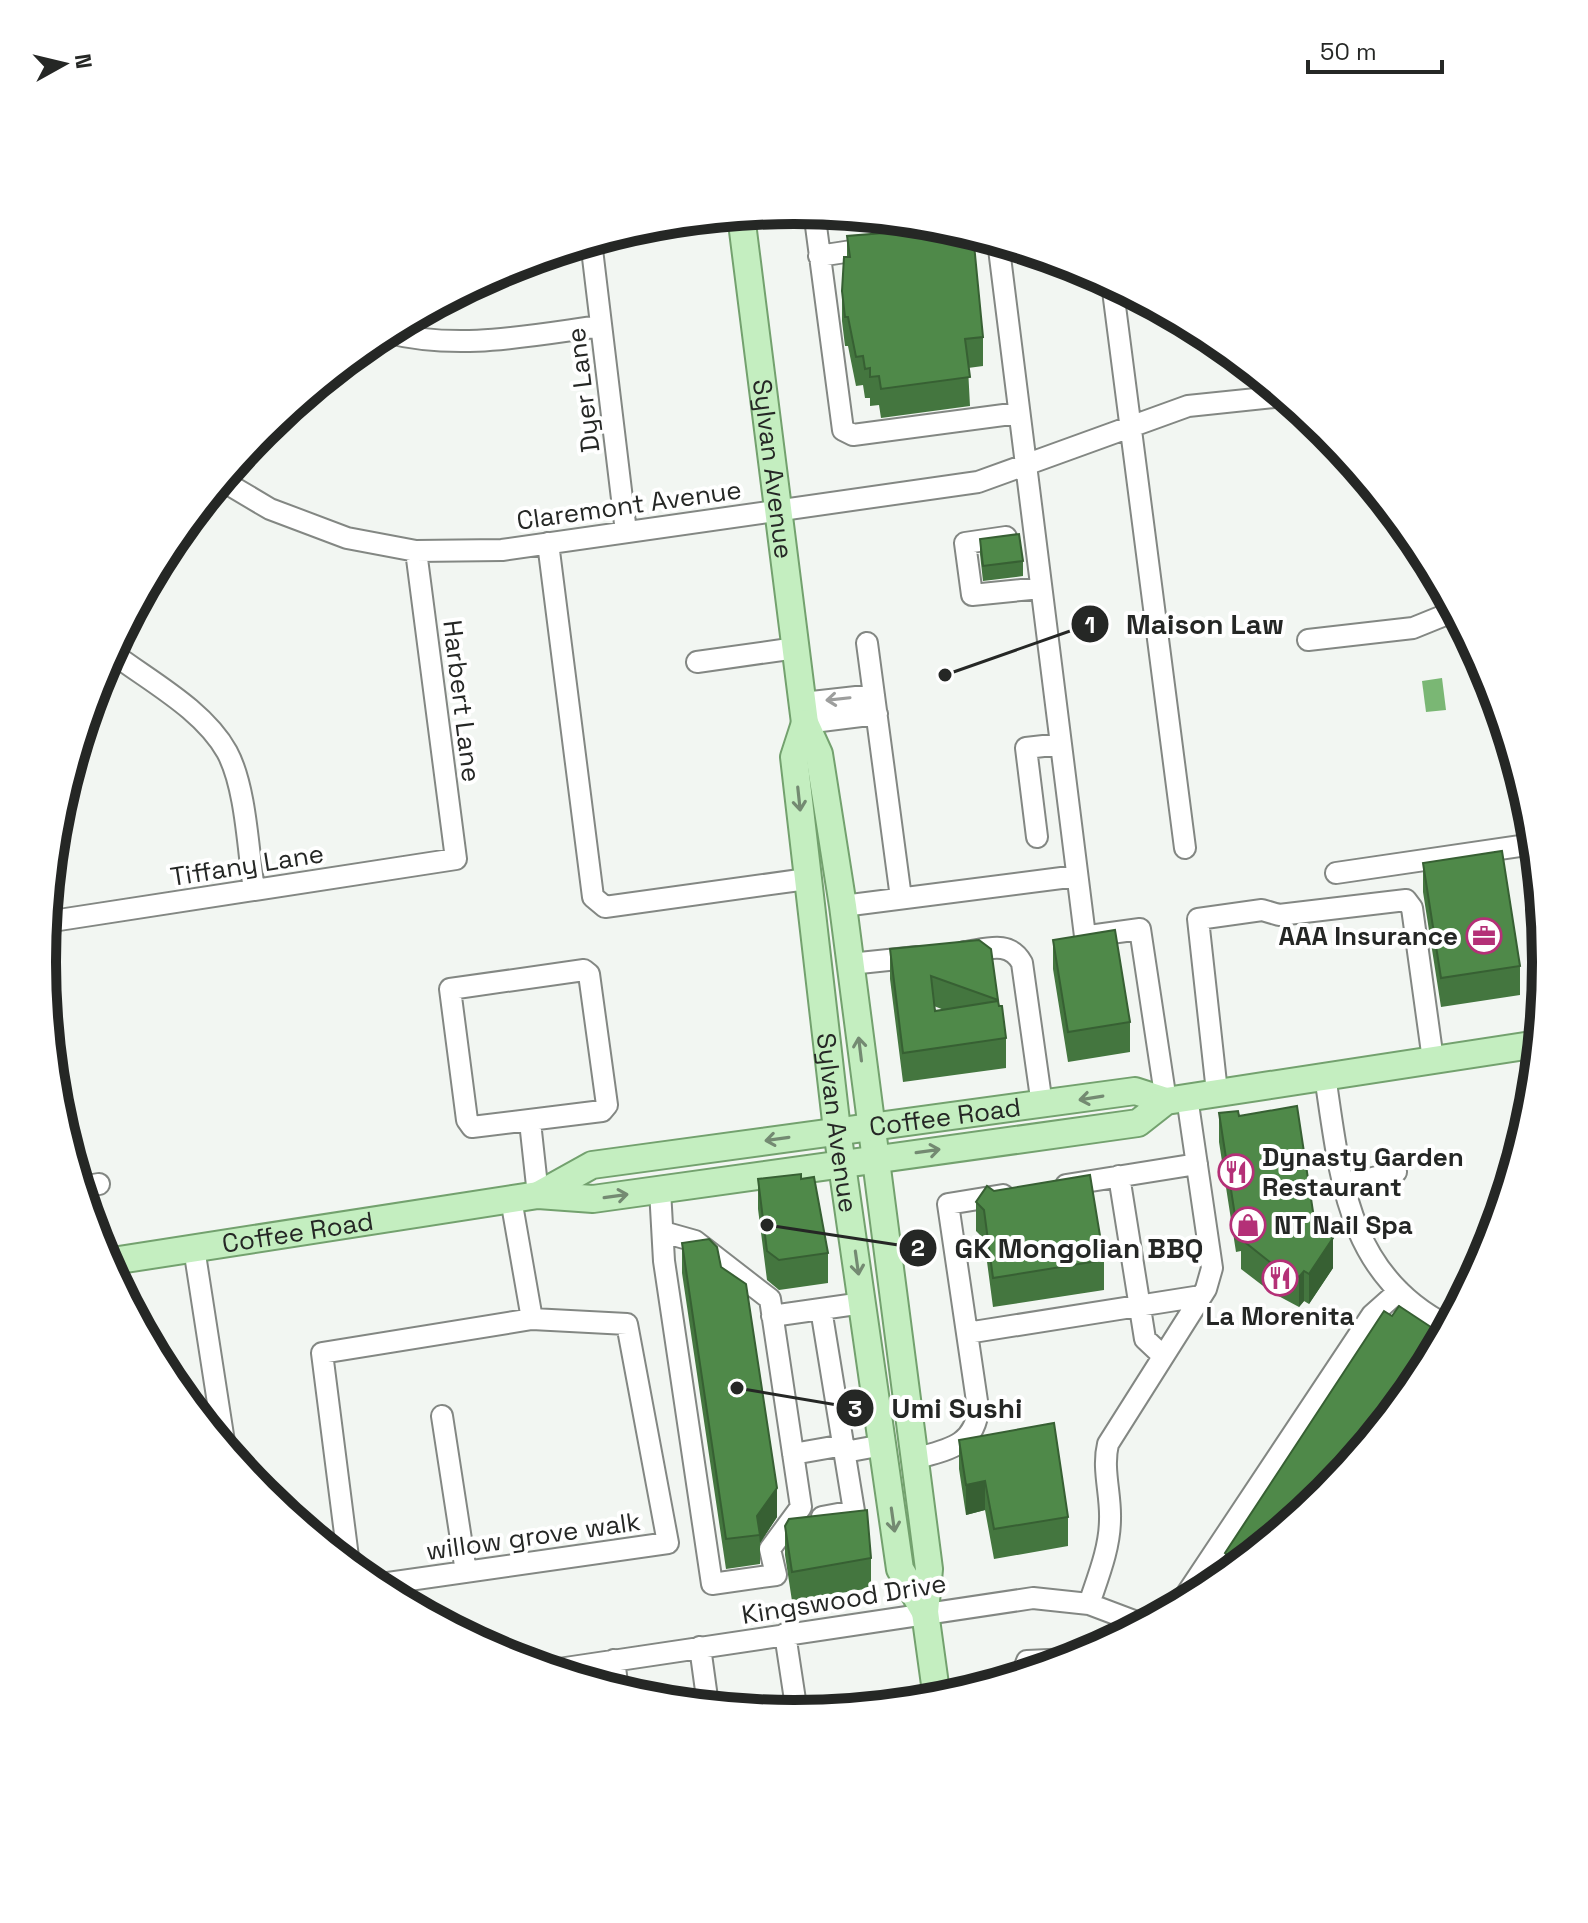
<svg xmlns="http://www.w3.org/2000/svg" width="1588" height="1923" viewBox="0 0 1588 1923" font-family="'Space Grotesk',sans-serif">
<rect width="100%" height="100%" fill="#f2f6f2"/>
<path fill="#7ab774" d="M 1442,678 L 1446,710 L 1426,712 L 1422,681 Z"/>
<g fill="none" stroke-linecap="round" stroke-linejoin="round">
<defs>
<path id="minor" d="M 814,211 L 843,430 L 853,435 L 1019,413
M 591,241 L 626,532
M 998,241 L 1085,936
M 819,256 L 871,248
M 1112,283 L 1185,848
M 385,332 C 458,351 527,336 601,326
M 221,480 L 270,509 L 347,538 L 416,551 L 502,550 L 978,482 L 1188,406 L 1284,396
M 1006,537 L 965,543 L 972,595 L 1041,588
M 548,543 L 593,897 L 605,907 L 807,879
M 1308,640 L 1413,628 L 1455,611
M 867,643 L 901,898
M 111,652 C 149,681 203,709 227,752 C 246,787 248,850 254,890
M 697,662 L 796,648
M 803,703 L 874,695
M 805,723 L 877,714
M 1037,837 L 1026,748 L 1061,744
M 1336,873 L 1534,844
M 843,906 L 1077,876
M 46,922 L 456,859 L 416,551
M 1089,936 L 1140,929 L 1166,1101
M 965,952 C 987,949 1010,940 1022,963 L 1042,1105
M 850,964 L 917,957
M 584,970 L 589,974 L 607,1105 L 602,1111 L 472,1127 L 467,1120 L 450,989 Z
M 1325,1076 C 1340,1175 1346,1275 1448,1326
M 1217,1092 L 1198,919 L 1262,910 L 1279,915 L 1406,900 L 1412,908 L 1433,1060
M 530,1122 L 538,1195
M 1119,1176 L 1145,1339 L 1162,1355
M 1066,1185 L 1197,1164
M 1342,1186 L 1396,1172
M 80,1187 L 99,1184
M 660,1190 L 664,1261 L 712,1584 L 776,1575 L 770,1549 L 801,1507 L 770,1299 L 695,1241 L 663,1232
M 194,1248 L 225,1448
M 821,1309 L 854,1511 L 822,1517
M 772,1316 L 863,1303
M 967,1333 L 1201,1296
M 442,1416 L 466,1572
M 845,1452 L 883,1445
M 793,1454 L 844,1445
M 914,1459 C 946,1450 976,1446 978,1408 L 948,1204 L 1003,1195
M 349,1565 L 322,1353 L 532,1319 L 511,1199
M 374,1585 L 668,1543 L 627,1324 L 532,1319
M 1089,1604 C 1098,1577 1110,1548 1110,1519 C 1111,1494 1102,1469 1108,1444 L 1206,1289 L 1212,1268 L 1187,1097
M 1180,1604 L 1372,1315 L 1399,1291
M 785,1634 L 797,1713
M 700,1647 L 708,1705
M 614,1660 L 618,1690
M 552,1670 L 1033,1598 L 1089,1604 L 1142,1624
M 1022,1674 L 1027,1661 L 1071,1659"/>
<g id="major">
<path id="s1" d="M 741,215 L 805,723 L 819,754 L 843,906 L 929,1569 L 925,1612 L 937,1699"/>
<path id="s2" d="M 805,723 L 794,757 L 837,1130 L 900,1569 L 925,1612"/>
<path id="s3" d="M 538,1195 L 592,1165 L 1135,1091 L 1166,1101"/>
<path id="s4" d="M 106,1262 L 538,1195 L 593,1199 L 1138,1123 L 1166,1101 L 1538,1044"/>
</g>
</defs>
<use href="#minor" stroke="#838783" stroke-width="24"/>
<use href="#major" stroke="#73a16e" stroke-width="30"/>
<use href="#minor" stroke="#fff" stroke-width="20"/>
<use href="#major" stroke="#c4eec0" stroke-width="26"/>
</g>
<path fill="#44763f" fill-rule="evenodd" d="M 847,236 L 983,337 L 983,366 L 968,368 L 970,406 L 881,418 L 879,405 L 870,406 L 870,398 L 865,398 L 863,385 L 856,386 L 848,346 L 845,346 L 842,321 L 842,291 L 847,257 Z
M 980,539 L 1023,561 L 1023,576 L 983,581 L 980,554 Z
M 1423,863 L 1520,966 L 1520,995 L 1441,1007 L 1423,892 Z
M 1053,940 L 1130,1022 L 1130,1052 L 1068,1062 L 1053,969 Z
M 890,949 L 991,949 L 999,1006 L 1006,1038 L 1006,1068 L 903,1082 L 890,979 ZM 934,1006 L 944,1010 L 935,1011 Z
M 1219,1113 L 1239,1116 L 1315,1225 L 1333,1268 L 1309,1304 L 1304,1301 L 1299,1307 L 1271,1292 L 1241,1269 L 1241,1251 L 1236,1252 L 1219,1142 Z
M 758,1179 L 801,1179 L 828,1253 L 828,1283 L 779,1290 L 767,1280 L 758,1209 Z
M 994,1191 L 1104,1260 L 1104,1290 L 993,1307 L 984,1239 L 976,1231 L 976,1202 Z
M 682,1243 L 721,1267 L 777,1517 L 760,1543 L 760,1564 L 726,1569 L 682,1273 Z
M 959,1440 L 1068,1517 L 1068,1546 L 994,1559 L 985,1510 L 966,1515 L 959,1469 Z
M 1325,1494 L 1225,1576 L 1225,1553 Z
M 785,1526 L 871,1558 L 871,1588 L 792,1601 L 785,1555 Z"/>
<path fill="#376033" d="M 1333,1238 L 1333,1268 L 1309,1304 L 1309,1274 Z
M 1304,1271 L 1304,1301 L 1299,1307 L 1299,1277 Z
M 985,1481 L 985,1510 L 966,1515 L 966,1485 Z
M 777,1488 L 777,1517 L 760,1543 L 757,1516 Z"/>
<path fill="#4f8949" stroke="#376033" stroke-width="2" d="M 932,224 L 941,224 L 973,234 L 983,337 L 965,339 L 970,377 L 881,389 L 879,376 L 870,377 L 870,368 L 865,369 L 863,356 L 856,357 L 848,317 L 845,317 L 842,291 L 844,257 L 850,257 L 847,236 L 933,229 Z
M 1019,534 L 1023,561 L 983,566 L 980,539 Z
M 1502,851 L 1520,966 L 1441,978 L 1423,863 Z
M 1115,930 L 1130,1022 L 1068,1032 L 1053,940 Z
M 979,940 L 991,949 L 998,1000 L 931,976 L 935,1011 L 998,1001 L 999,1006 L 1002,1006 L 1006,1038 L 903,1053 L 890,949 Z
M 1297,1106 L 1315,1225 L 1333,1238 L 1309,1274 L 1304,1271 L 1299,1277 L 1271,1263 L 1241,1239 L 1256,1220 L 1236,1222 L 1219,1113 L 1238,1111 L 1239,1116 Z
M 801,1174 L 801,1179 L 814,1177 L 828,1253 L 779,1260 L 767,1251 L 758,1179 Z
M 1090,1175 L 1104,1260 L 993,1278 L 984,1210 L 976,1202 L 987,1186 L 994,1191 Z
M 709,1239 L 717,1247 L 721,1267 L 746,1284 L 777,1488 L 757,1516 L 760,1535 L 726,1539 L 682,1243 Z
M 1399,1306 L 1443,1335 L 1419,1380 L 1325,1494 L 1232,1570 L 1237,1562 L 1225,1553 L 1384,1311 L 1392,1316 Z
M 1054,1423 L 1068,1517 L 994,1529 L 985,1481 L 966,1485 L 959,1440 Z
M 867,1510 L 871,1558 L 792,1572 L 785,1526 L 789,1519 Z"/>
<defs><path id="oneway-shaft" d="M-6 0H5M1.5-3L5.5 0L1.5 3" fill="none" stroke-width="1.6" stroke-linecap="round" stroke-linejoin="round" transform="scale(2)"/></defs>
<use stroke="#9d9e9d" href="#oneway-shaft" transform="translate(838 699) rotate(174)"/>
<g stroke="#748a72">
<use href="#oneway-shaft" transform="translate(799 799) rotate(84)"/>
<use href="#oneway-shaft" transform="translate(860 1049) rotate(-97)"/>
<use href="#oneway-shaft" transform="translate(1091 1098) rotate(171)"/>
<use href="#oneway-shaft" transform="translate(777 1139) rotate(172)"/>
<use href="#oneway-shaft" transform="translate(928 1151) rotate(-8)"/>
<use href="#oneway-shaft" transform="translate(616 1196) rotate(-8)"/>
<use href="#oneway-shaft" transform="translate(857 1263) rotate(82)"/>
<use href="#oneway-shaft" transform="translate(893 1520) rotate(82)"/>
</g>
<defs>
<symbol id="office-ring" viewBox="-11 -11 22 22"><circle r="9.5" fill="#fff" stroke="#b43077" stroke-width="1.5"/><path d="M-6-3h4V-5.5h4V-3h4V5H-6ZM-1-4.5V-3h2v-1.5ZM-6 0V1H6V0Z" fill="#b43077"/></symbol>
<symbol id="restaurant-ring" viewBox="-11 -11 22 22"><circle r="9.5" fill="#fff" stroke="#b43077" stroke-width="1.5"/><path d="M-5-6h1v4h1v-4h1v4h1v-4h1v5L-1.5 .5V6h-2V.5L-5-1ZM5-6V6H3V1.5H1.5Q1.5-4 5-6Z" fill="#b43077"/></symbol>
<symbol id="shop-ring" viewBox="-11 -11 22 22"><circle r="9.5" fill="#fff" stroke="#b43077" stroke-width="1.5"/><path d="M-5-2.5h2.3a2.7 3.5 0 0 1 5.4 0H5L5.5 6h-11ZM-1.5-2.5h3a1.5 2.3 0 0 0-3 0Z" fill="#b43077"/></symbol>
</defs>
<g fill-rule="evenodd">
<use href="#office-ring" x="1464" y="916" width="40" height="40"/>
<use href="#restaurant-ring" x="1216" y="1152" width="40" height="40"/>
<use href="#shop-ring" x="1228" y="1205" width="40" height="40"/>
<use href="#restaurant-ring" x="1260" y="1258" width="40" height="40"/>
</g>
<g text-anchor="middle" stroke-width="8" stroke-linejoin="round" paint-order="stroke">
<g font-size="26" fill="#252725" stroke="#fff">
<text transform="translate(583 390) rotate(-97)" y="9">Dyer Lane</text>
<text dy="9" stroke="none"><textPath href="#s1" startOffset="256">Sylvan Avenue</textPath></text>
<text transform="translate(629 505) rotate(-8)" y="9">Claremont Avenue</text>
<text transform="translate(462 701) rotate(83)" y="9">Harbert Lane</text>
<text transform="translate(247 865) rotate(-9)" y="9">Tiffany Lane</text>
<text dy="9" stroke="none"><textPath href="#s3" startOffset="418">Coffee Road</textPath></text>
<text dy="9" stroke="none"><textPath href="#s2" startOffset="404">Sylvan Avenue</textPath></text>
<text dy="9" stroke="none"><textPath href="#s4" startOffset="194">Coffee Road</textPath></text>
<text transform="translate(533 1536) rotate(-8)" y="9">willow grove walk</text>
<text transform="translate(844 1599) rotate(-9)" y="9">Kingswood Drive</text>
</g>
<g font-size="26" font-weight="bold" fill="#252725" stroke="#fff" text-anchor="start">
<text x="1458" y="945" text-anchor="end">AAA Insurance</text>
<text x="1262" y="1166">Dynasty Garden<tspan x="1262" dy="30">Restaurant</tspan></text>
<text x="1274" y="1234">NT Nail Spa</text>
<text x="1280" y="1325" text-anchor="middle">La Morenita</text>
</g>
</g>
<path d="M0 0H1588V1923H0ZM56 962a738 738 0 1 1 1476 0a738 738 0 1 1-1476 0Z" fill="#fff" fill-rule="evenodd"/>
<path fill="none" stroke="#252725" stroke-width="10" d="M56 962a738 738 0 1 1 1476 0a738 738 0 1 1-1476 0Z"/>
<path fill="none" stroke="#252725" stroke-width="3" d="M945 675L1090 624M767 1225L918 1248M737 1388L855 1408"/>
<g fill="#252725" stroke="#fff" stroke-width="3">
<circle cx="945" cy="675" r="8"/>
<circle cx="767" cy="1225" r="8"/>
<circle cx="737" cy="1388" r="8"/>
<circle cx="1090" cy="624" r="20"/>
<circle cx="918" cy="1248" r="20"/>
<circle cx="855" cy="1408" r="20"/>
</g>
<g font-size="24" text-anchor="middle" font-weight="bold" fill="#fff">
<text x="1090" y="633">1</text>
<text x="918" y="1256">2</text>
<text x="855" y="1417">3</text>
</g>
<g font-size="28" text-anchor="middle" font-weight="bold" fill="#252725" stroke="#fff" stroke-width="8" stroke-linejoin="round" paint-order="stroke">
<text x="1205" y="634">Maison Law</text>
<text x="1079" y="1258">GK Mongolian BBQ</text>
<text x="957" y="1418">Umi Sushi</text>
</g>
<g transform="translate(64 64) rotate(82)" stroke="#ffffff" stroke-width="6" paint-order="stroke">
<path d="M0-6L14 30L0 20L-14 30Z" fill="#252725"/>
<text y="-12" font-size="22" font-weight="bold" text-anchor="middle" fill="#252725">N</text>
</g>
<path d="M1308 60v12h134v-12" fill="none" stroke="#252725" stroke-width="4"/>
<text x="1320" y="60" font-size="24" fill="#252725" stroke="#ffffff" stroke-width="6" paint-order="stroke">50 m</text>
</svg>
